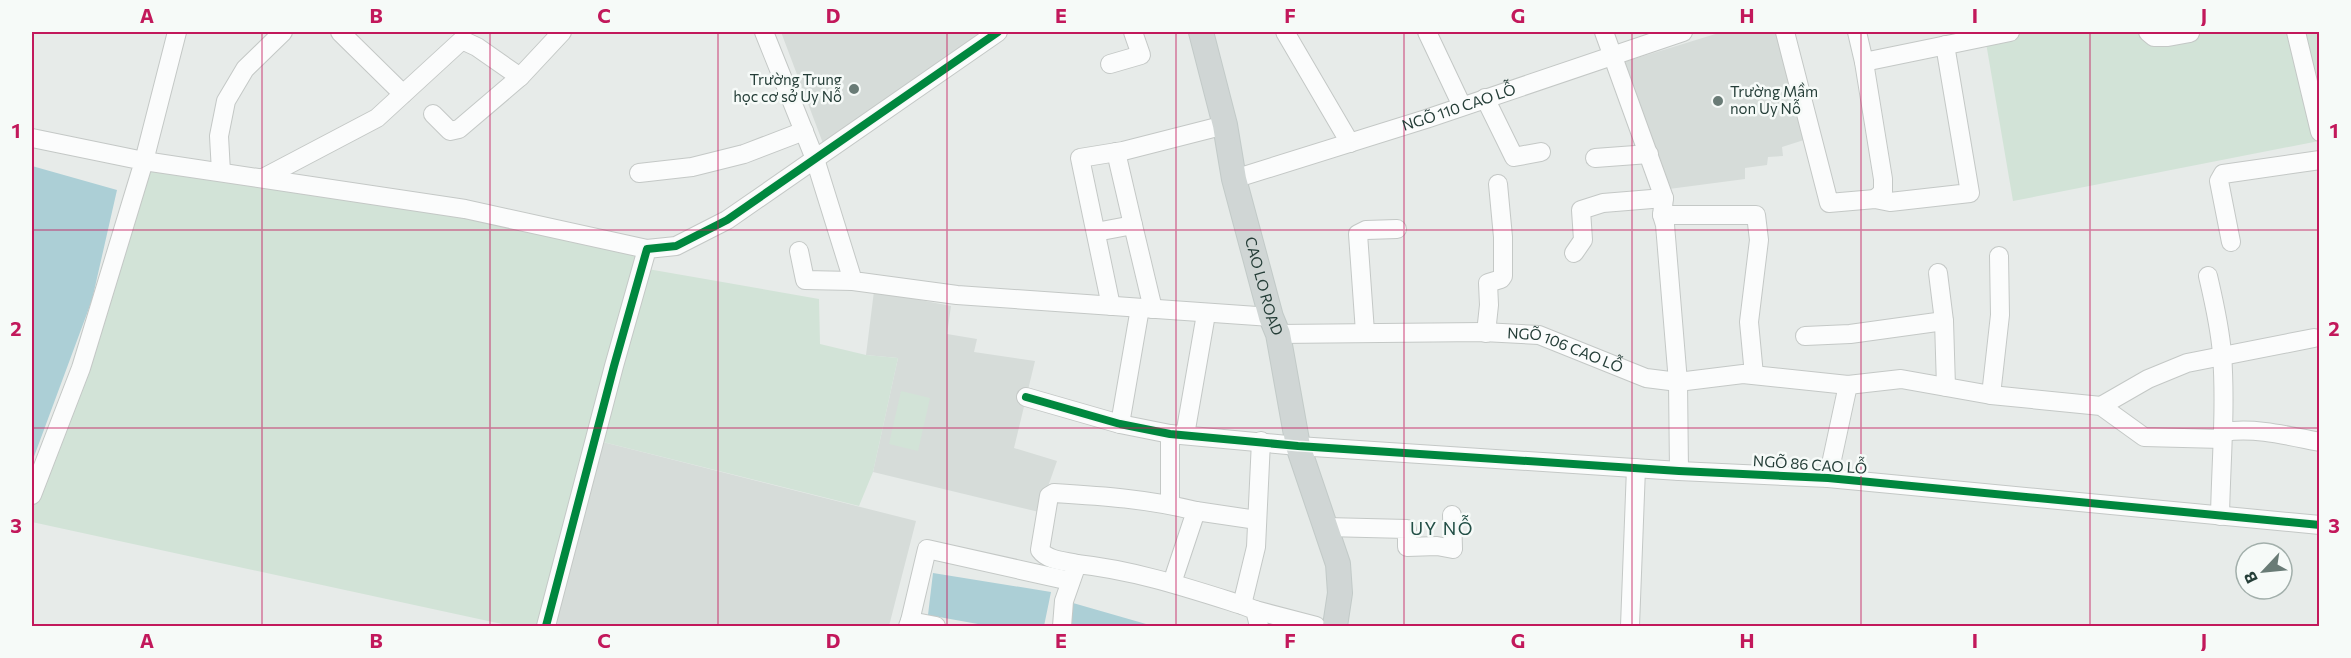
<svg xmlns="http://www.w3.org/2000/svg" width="2351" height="658" viewBox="0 0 2351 658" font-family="Commissioner,sans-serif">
<rect width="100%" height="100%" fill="#e7ebe9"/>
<path fill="#d6dcd9" d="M 781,32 L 987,32 L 824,146 Z
M 1722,32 L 1781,32 L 1807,139 L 1782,147 L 1783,156 L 1768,157 L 1767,165 L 1745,168 L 1745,179 L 1669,189 L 1624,62 Z
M 874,291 L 951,306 L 947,334 L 977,339 L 974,352 L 1035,361 L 1014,448 L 1057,461 L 1039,512 L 873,472 L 898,358 L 866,355 Z
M 595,440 L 916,521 L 889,626 L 545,626 Z"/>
<path fill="#d2e3d7" d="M 2006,32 L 2319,32 L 2319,141 L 2013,201 L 1985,37 Z
M 144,161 L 647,249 L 642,268 L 819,299 L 820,344 L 866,355 L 898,358 L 873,472 L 859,506 L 595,440 L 546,626 L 511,626 L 32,522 L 32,495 Z
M 901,391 L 930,398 L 918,451 L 889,444 Z"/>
<path fill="#accfd6" d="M 32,166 L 117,190 L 92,300 L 32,462 Z
M 933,573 L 1051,592 L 1044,626 L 989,626 L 928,615 Z
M 1073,603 L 1153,626 L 1070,626 Z"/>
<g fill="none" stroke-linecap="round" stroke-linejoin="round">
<defs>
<g id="minor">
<path d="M 177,32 L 144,161 L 465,209 L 647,249"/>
<path d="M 340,32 L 403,94"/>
<path d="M 764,32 L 815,159 L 853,281 L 957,295 L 1271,317"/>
<path d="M 1285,32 L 1350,143"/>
<path d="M 1427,32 L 1462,106"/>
<path d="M 1604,32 L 1664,198 L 1662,215 L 1665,225 L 1678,382 L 1679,471"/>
<path d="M 1785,32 L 1829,203 L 1875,199 L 1890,202 L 1970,193 L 1945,45"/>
<path d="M 1857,32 L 1864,62 L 2010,32"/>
<path d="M 2148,32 L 2154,37 L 2168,37 L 2190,33"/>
<path d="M 2296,32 L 2320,132"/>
<path d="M 1864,62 L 1883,179 L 1883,192 L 1875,199"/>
<path d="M 1110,64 L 1141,55 L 1133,32"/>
<path d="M 1485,98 L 1514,157 L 1541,152"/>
<path d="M 433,114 L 450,131 L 459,129 L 520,77 L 562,32"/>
<path d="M 32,138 L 144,161 L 81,368 L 32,495"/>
<path d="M 1595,158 L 1649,154"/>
<path d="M 221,172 L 219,136 L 226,101 L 245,69 L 283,32"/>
<path d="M 639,173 L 692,167 L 744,154 L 804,131"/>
<path d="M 263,178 L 377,118 L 462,40 L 477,47 L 520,77"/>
<path id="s1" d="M 1234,179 L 1426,119 L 1683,32"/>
<path d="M 1662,215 L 1756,215 L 1759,240 L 1749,322 L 1754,375"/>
<path d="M 1133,225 L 1153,309"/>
<path d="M 1096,232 L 1133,225 L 1116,152"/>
<path d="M 2231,242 L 2219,181 L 2223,174 L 2320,160"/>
<path d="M 799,251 L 805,280 L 853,281"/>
<path d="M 1574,253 L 1583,240 L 1581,210 L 1603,203 L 1664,198"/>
<path d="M 1938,273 L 1944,321 L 1946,387"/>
<path d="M 2208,276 C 2214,302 2220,327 2222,354 C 2226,408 2221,462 2220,516"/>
<path d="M 1111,306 L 1080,158 L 1123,151 L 1225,125"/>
<path d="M 1365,332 L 1358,234 L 1366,230 L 1397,229"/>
<path d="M 1486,333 L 1489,305 L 1488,283 L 1501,279 L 1503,276 L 1503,237 L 1498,184"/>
<path id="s2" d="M 1278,334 L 1483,332 L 1539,335 L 1646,378 L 1678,382 L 1743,374 L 1848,385 L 1901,379 L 1991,395 L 2101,406 L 2144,437 L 2222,439"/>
<path d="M 1805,336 L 1850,334 L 1944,321"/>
<path d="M 1991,395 L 2000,315 L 1999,256"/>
<path d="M 1026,397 L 1120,424 L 1170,434 L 1298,446 L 1679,471 L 1828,478 L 2320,525"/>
<path d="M 2101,406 L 2148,379 L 2187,363 L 2314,338"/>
<path d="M 1120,424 L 1140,308"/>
<path d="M 2224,432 C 2255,427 2289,436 2320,442"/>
<path d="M 1170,434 L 1170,504"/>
<path d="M 1185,435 L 1206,314"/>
<path d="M 1828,478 L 1848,385"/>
<path d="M 1196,511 L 1257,520"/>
<path d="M 1326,527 L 1407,529 L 1407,547 L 1437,546 L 1453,549 L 1452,515"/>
<path d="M 1077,564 C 1065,561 1048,561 1040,550 L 1049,496 L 1054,493 C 1102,496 1149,499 1196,511 L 1172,583"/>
<path d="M 1242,605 L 1256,547 L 1261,441"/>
<path d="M 1255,610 L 1316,626"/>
<path d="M 910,621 L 927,549 L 1070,581"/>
<path d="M 546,626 L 614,366 L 647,249 L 676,246 L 727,220 L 998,32"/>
<path d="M 908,626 L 910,621 L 936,626"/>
<path d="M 1062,626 L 1064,601 L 1077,564 C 1134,570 1188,588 1242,605 L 1255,610 L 1259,626"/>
<path d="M 1630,626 L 1636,468"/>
</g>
<g id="major">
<path id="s3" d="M 1201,32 L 1225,125 L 1234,179 L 1271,317 L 1278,334 L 1298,446 L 1338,564 L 1340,593 L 1335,626"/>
</g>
</defs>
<use href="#minor" stroke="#c4c8c6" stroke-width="20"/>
<use href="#major" stroke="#c2cac8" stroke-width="26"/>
<use href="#minor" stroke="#fbfcfc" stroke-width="18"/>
<use href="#major" stroke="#d0d6d5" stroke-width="24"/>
<defs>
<path id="cycleway" d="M 1026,397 L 1120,424 L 1170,434 L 1298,446 L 1679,471 L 1828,478 L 2320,525
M 546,626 L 614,366 L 647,249 L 676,246 L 727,220 L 998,32"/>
</defs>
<use href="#cycleway" stroke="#f6faf8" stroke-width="11"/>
<use href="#cycleway" stroke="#00873e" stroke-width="8"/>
</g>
<path fill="none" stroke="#c2185b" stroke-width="1.5" stroke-opacity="0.55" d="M 262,32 L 262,626M 490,32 L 490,626M 718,32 L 718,626M 947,32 L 947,626M 1176,32 L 1176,626M 1404,32 L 1404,626M 1632,32 L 1632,626M 1861,32 L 1861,626M 2090,32 L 2090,626M 32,230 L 2320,230M 32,428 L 2320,428"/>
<g fill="#697b76" stroke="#f6faf8" stroke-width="2">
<circle cx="854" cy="89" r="6"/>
<circle cx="1718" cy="101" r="6"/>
</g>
<g text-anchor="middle" stroke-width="5" stroke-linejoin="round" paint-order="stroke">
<g font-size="15" fill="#253e38" stroke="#f6faf8" text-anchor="end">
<text x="842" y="85">Trường Trung<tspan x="842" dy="17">học cơ sở Uy Nỗ</tspan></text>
<text x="1730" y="97" text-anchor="start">Trường Mầm<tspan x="1730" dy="17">non Uy Nỗ</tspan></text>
</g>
<g font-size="15" fill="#253e38" stroke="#f6faf8">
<text dy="5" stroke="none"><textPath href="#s1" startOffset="236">NGÕ 110 CAO LỖ</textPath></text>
<text dy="5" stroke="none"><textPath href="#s3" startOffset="262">CAO LO ROAD</textPath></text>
<text dy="5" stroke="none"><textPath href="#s2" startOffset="290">NGÕ 106 CAO LỖ</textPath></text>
<text transform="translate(1810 465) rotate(4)" y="5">NGÕ 86 CAO LỖ</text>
</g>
<g font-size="18" letter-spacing="1.5" fill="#224f46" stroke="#f6faf8">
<text x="1442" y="535">UY NỖ</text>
</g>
</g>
<rect width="2351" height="658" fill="none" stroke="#f6faf8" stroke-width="66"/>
<g transform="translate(2264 571) rotate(244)"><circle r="28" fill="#f6faf8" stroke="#a2afab" stroke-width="1.5"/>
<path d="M0-4.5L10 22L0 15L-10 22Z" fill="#697b76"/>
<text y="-9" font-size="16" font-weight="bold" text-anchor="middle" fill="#253e38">B</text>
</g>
<rect x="33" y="33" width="2285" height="592" fill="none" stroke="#c2185b" stroke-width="2"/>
<g font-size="20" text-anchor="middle" font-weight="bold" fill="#c2185b">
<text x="147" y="23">A</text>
<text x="376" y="23">B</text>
<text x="604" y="23">C</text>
<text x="833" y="23">D</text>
<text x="1061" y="23">E</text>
<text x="1290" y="23">F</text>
<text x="1518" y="23">G</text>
<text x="1747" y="23">H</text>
<text x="1975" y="23">I</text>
<text x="2204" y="23">J</text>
<text x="16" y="138">1</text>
<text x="2334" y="138">1</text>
<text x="16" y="336">2</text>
<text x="2334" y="336">2</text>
<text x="16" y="533">3</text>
<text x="2334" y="533">3</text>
<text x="147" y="648">A</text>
<text x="376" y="648">B</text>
<text x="604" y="648">C</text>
<text x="833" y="648">D</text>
<text x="1061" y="648">E</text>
<text x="1290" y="648">F</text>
<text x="1518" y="648">G</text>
<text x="1747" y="648">H</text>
<text x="1975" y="648">I</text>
<text x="2204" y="648">J</text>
</g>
</svg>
